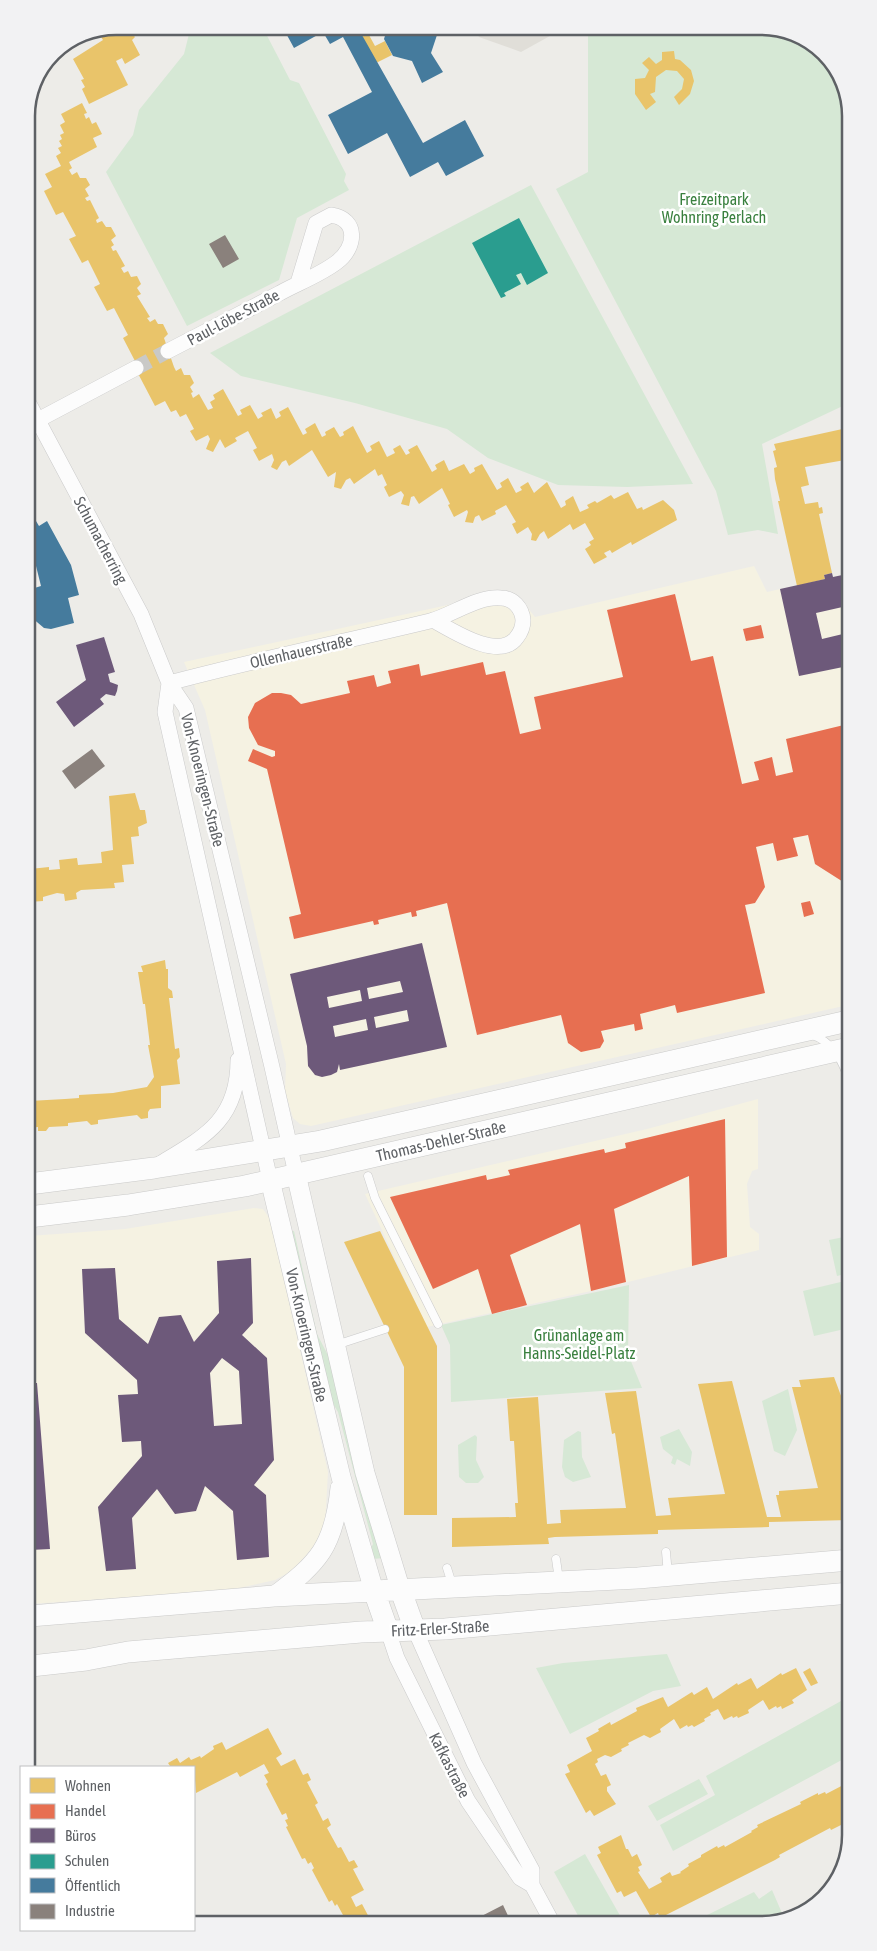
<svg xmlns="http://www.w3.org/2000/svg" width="877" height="1951" viewBox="0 0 877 1951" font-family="'Asap Condensed',sans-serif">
<rect width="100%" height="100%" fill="#edece8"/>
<path fill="#f5f2e2" d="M 754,566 L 767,592 L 847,574 L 848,1005 L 311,1126 L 300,1124 L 293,1118 L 285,1091 L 286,1064 L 205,710 L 184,662 L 471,600 L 526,606 L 535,617 Z
M 758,1099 L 758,1169 L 752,1171 L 747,1184 L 750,1227 L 759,1234 L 759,1250 L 591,1291 L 427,1327 L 365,1194 L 647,1129 Z
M 254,1208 L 263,1209 L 270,1219 L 328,1472 L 325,1525 L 319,1540 L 293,1570 L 275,1580 L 230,1590 L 30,1604 L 29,1236 L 125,1229 Z"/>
<path fill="#e0ded8" d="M 473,26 L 568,26 L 521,52 L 479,37 Z"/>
<path fill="#d6e8d5" d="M 191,26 L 262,26 L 290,80 L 299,83 L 346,174 L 344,181 L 349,190 L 297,218 L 279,280 L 187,326 L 106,172 L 133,135 L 139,110 L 184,54 Z
M 593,26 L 767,26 L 816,45 L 846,87 L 847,404 L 762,444 L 778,534 L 758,530 L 728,535 L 716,491 L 556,189 L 588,172 L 588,29 Z
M 531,185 L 693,484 L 627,487 L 558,485 L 488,458 L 447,429 L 355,403 L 241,376 L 210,353 Z
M 294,1231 L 317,1334 L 331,1361 L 383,1558 L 373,1559 L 370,1550 L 373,1544 L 338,1412 L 326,1392 L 289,1232 Z
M 849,1236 L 849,1273 L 837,1276 L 829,1240 Z
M 849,1280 L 849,1328 L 814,1336 L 803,1291 Z
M 629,1285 L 628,1354 L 642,1388 L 451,1402 L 450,1345 L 441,1325 Z
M 788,1389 L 797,1430 L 785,1456 L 774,1451 L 762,1401 Z
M 679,1429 L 692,1452 L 690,1466 L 677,1459 L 675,1465 L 671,1463 L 673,1457 L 663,1449 L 660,1437 Z
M 578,1431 L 581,1432 L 582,1457 L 591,1477 L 573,1482 L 565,1477 L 562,1467 L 564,1440 Z
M 475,1435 L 477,1437 L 476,1460 L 484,1477 L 478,1483 L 466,1483 L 459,1477 L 458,1445 Z
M 667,1654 L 681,1686 L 653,1691 L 570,1734 L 536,1668 L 563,1663 Z
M 850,1696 L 851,1755 L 673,1851 L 660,1825 L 715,1795 L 706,1776 Z
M 699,1779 L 708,1794 L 657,1821 L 648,1806 Z
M 585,1854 L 622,1919 L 619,1921 L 581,1921 L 554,1872 Z
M 772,1890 L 785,1920 L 695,1921 L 754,1892 L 759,1899 Z"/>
<path fill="#e9c46a" d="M 125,26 L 135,37 L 132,40 L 140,55 L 125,64 L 122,58 L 116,61 L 128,85 L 89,104 L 82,89 L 85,87 L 81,80 L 84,79 L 73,59 L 103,40 L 101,37 L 108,33 L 107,30 L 113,27 Z
M 364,26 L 375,46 L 385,41 L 392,55 L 376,63 L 358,28 Z
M 674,51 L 675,59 L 680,60 L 691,70 L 694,81 L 690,94 L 679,105 L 674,97 L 682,89 L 684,79 L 677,71 L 666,70 L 656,77 L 655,92 L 650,94 L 656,102 L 646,110 L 635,94 L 635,79 L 645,78 L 649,70 L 642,63 L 649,57 L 656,64 L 662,60 L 662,52 Z
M 82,103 L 87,113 L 84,114 L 86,119 L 89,117 L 92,124 L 96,122 L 102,134 L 93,138 L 97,147 L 69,162 L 72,168 L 69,170 L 72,175 L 77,172 L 80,178 L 86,178 L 90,185 L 85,189 L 89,196 L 85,198 L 87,201 L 90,200 L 99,218 L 96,220 L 97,223 L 102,221 L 106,227 L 111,227 L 116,236 L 111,240 L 114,245 L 111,247 L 113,251 L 116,250 L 125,266 L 121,268 L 124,273 L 128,271 L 131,277 L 137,276 L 141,284 L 137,288 L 141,294 L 137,296 L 150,317 L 147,318 L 150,322 L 155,319 L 158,324 L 163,324 L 168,334 L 164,338 L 174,367 L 176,371 L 181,368 L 184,375 L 190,375 L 194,383 L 190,387 L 193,392 L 191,393 L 193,398 L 199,394 L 208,410 L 213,408 L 210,402 L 215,399 L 213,395 L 223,389 L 238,416 L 242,414 L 240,410 L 250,405 L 258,419 L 263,416 L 261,413 L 271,408 L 276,419 L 281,416 L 279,412 L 288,407 L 303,435 L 307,433 L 305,429 L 315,423 L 322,437 L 326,435 L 325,432 L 334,427 L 340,437 L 344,435 L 343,432 L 353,426 L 367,453 L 372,450 L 370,446 L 379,441 L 387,457 L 395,453 L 393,449 L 400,445 L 406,455 L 410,453 L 408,450 L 417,445 L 432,472 L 437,469 L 435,465 L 444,460 L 449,471 L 464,464 L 470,474 L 475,471 L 474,468 L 482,464 L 497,490 L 502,487 L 500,483 L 508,478 L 516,493 L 522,490 L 520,487 L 528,482 L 534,493 L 547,482 L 561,508 L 566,505 L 565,501 L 573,496 L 580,512 L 589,508 L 587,505 L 595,501 L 597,503 L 611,495 L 614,499 L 628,492 L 637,509 L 642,507 L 643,510 L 663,500 L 674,510 L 677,520 L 632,545 L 631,542 L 612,553 L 610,550 L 604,553 L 607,557 L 594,564 L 585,549 L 591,545 L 589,542 L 594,539 L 585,523 L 573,530 L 570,524 L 548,539 L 544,531 L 540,534 L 536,541 L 531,540 L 532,534 L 528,527 L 517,534 L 512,524 L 516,522 L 506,505 L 495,511 L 496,514 L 482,521 L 479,515 L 475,517 L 473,523 L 465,522 L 468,512 L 467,510 L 454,517 L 448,505 L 450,504 L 442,488 L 419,504 L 414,496 L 411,497 L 409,506 L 401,504 L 404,495 L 401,491 L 389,497 L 384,487 L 387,485 L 382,474 L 378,476 L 375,469 L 354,484 L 350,478 L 346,480 L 341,489 L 334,487 L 336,472 L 328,477 L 312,450 L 289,466 L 286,460 L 282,462 L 277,470 L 271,467 L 274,460 L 272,454 L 259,461 L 253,450 L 257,448 L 248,431 L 235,438 L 237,441 L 225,448 L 220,439 L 213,452 L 206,449 L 210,439 L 208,435 L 196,441 L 190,431 L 194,429 L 186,414 L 180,417 L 176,410 L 171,412 L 165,401 L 155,406 L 132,362 L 135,361 L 123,338 L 128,335 L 114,308 L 107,311 L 94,287 L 100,284 L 88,260 L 82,263 L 69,239 L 76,236 L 63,212 L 56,215 L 44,191 L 52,187 L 45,174 L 61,166 L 56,156 L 61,153 L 58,148 L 62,146 L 59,141 L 62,139 L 60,135 L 64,133 L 60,125 L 65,122 L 61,114 Z
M 847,428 L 847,464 L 845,460 L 805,467 L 809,485 L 801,487 L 805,504 L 818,502 L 819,508 L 822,507 L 823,513 L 819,514 L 832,573 L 824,575 L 825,579 L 797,586 L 778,501 L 780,501 L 775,479 L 774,468 L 777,467 L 773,451 L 776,450 L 774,444 Z
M 135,793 L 140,810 L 145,810 L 147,823 L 138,827 L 139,836 L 131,837 L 134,864 L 122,865 L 124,882 L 114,883 L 115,888 L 81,890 L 76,893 L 77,899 L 65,901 L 64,894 L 57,893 L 43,897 L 43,901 L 29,902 L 30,869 L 49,867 L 49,870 L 60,869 L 59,860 L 77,858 L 78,865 L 102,863 L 101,852 L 113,850 L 109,796 Z
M 165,960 L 166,969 L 168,969 L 168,988 L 172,991 L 173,998 L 169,998 L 175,1049 L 179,1048 L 180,1057 L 177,1060 L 180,1084 L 161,1086 L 161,1108 L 150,1109 L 148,1112 L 148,1118 L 141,1119 L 137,1115 L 98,1120 L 98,1124 L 91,1125 L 87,1121 L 68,1123 L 68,1126 L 49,1127 L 46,1131 L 38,1131 L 38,1127 L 29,1128 L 29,1101 L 65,1099 L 79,1098 L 79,1095 L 113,1093 L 147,1087 L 154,1077 L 148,1045 L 150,1045 L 145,1004 L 143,1004 L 138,972 L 143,972 L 141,966 Z
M 380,1231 L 437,1346 L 437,1515 L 404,1515 L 404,1367 L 344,1242 Z
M 834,1377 L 850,1420 L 850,1520 L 769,1522 L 769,1527 L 658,1530 L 658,1534 L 555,1537 L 548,1538 L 549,1544 L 452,1547 L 452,1518 L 516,1517 L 515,1503 L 518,1503 L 514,1441 L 510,1441 L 507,1399 L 538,1397 L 547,1524 L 561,1523 L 560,1510 L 626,1508 L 615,1433 L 612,1434 L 605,1393 L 636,1391 L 656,1516 L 671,1515 L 668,1498 L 725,1494 L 698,1384 L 732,1381 L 767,1517 L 781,1517 L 776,1495 L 779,1495 L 779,1491 L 818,1488 L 792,1387 L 801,1387 L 799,1380 Z
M 796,1668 L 807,1690 L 792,1700 L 794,1703 L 782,1709 L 781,1706 L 777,1708 L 776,1706 L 769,1710 L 763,1700 L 748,1710 L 749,1713 L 738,1718 L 737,1716 L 733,1718 L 732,1716 L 724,1720 L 718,1709 L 710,1713 L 711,1715 L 704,1719 L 705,1721 L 694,1727 L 692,1725 L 688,1727 L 687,1725 L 680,1729 L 674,1719 L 660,1729 L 661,1732 L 650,1738 L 644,1735 L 628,1743 L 629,1745 L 621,1749 L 622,1751 L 611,1757 L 605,1755 L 597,1759 L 598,1762 L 595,1764 L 601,1776 L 606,1774 L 611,1785 L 607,1787 L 607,1791 L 616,1804 L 594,1816 L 590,1810 L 586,1813 L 565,1774 L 570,1772 L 567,1765 L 592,1751 L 586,1738 L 599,1731 L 598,1729 L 610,1722 L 611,1725 L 637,1711 L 636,1708 L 663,1697 L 668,1707 L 692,1692 L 694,1695 L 707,1687 L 713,1699 L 737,1683 L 738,1685 L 751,1678 L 757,1689 L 781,1673 L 782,1675 Z
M 810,1668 L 818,1683 L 811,1686 L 803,1672 Z
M 268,1728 L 282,1754 L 276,1758 L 281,1766 L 295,1759 L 303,1775 L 308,1773 L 311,1780 L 307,1782 L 318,1803 L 315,1805 L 323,1821 L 328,1818 L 331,1825 L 327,1828 L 338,1848 L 341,1847 L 349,1862 L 354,1860 L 358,1867 L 353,1869 L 364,1890 L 351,1897 L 356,1907 L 362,1904 L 372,1923 L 326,1923 L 343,1915 L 337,1904 L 335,1906 L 332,1900 L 329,1902 L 312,1870 L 314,1868 L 311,1862 L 308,1864 L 305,1858 L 302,1859 L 286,1827 L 288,1826 L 285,1820 L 288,1819 L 286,1813 L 282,1815 L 266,1784 L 268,1782 L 264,1775 L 269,1773 L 264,1764 L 240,1777 L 237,1772 L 196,1793 L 194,1767 L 166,1767 L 170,1766 L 168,1763 L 177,1758 L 180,1763 L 189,1757 L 191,1760 L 200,1756 L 201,1758 L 214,1749 L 213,1746 L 222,1742 L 226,1750 Z
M 851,1781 L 851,1820 L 831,1830 L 830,1828 L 779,1855 L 780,1857 L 775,1860 L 660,1918 L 658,1913 L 651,1917 L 636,1891 L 624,1897 L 621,1891 L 617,1893 L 597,1855 L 601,1853 L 598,1847 L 621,1835 L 626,1849 L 628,1849 L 632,1857 L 637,1854 L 642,1865 L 638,1867 L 640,1871 L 638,1872 L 649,1889 L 662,1882 L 660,1878 L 670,1872 L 672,1876 L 681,1873 L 680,1872 L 689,1866 L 688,1864 L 701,1857 L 701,1855 L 717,1846 L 718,1848 L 724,1845 L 725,1847 L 752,1832 L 751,1831 L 758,1827 L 757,1825 L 801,1804 L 800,1802 L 818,1793 L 818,1795 L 825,1792 L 826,1794 Z"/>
<path fill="#e76f51" d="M 675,594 L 691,661 L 713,656 L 742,784 L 759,780 L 754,762 L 772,757 L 776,776 L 793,772 L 786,739 L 848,724 L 848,885 L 815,864 L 808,835 L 793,838 L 798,856 L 777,861 L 773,843 L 756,847 L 765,887 L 755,903 L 745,905 L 765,993 L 677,1013 L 675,1005 L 640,1014 L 643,1029 L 635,1031 L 634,1024 L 601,1031 L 604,1041 L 600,1048 L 581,1052 L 568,1043 L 561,1015 L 477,1035 L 447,903 L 416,911 L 417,916 L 412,917 L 411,912 L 378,920 L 379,924 L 374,925 L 373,921 L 294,939 L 289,917 L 301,914 L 267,769 L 248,761 L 253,749 L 272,757 L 275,756 L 275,751 L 258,745 L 249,728 L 248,717 L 255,703 L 272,693 L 281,693 L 291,695 L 301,704 L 350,693 L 347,681 L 374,675 L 377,687 L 391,683 L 388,671 L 419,664 L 421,676 L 483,662 L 486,675 L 505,671 L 520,734 L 541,729 L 534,697 L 623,677 L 607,610 Z
M 761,625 L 764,638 L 746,641 L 743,629 Z
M 810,901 L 814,914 L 804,917 L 801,903 Z
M 725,1119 L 727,1257 L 692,1266 L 689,1176 L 614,1209 L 626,1282 L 591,1291 L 580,1224 L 510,1255 L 527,1305 L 492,1314 L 478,1269 L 433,1289 L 390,1197 L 486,1175 L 487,1180 L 510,1175 L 508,1170 L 604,1149 L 605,1153 L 626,1148 L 625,1143 Z"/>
<path fill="#6d597a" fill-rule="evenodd" d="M 832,573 L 833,577 L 847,574 L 847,606 L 816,613 L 822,639 L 847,633 L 848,666 L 799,676 L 780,589 L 825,579 L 824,575 Z
M 104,637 L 115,672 L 108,674 L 110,682 L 118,685 L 117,691 L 115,696 L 106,694 L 100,699 L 104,704 L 74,727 L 56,702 L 86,680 L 76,645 Z
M 422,943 L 447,1047 L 340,1070 L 339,1064 L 337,1072 L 331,1075 L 322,1077 L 315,1075 L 308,1066 L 307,1046 L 290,974 ZM 400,981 L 403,992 L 369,999 L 367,988 ZM 360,990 L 362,1001 L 329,1008 L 327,997 ZM 407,1010 L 409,1021 L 376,1028 L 374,1017 ZM 366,1019 L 368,1030 L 335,1037 L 333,1026 Z
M 251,1258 L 253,1323 L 242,1335 L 267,1358 L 274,1460 L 254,1485 L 266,1495 L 269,1557 L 237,1560 L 233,1511 L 205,1486 L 196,1511 L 175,1514 L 157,1489 L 132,1518 L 136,1569 L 106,1571 L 98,1507 L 142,1456 L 141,1441 L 122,1442 L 118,1395 L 138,1394 L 137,1380 L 85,1333 L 82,1269 L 115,1268 L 119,1319 L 148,1344 L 159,1317 L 181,1315 L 194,1342 L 219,1313 L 217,1261 ZM 222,1358 L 239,1371 L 242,1424 L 214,1426 L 210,1373 Z
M 30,1383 L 37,1383 L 50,1549 L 30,1550 Z"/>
<path fill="#2a9d8f" d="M 519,218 L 548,273 L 527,285 L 521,273 L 516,275 L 521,284 L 504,293 L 506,296 L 501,298 L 472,243 Z"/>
<path fill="#457b9d" d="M 282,26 L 361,26 L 358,28 L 423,143 L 465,120 L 484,156 L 446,176 L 438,162 L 410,177 L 387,133 L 348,154 L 328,115 L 372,92 L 343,37 L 330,44 L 323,32 L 294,48 Z
M 388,26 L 432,26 L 437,35 L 431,53 L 443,72 L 422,83 L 412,61 L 393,56 L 384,39 Z
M 36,521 L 39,526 L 47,521 L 71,565 L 79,595 L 68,598 L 74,623 L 51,629 L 44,628 L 31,617 L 28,605 L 28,590 L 41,586 L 36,566 L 28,551 L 28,526 Z"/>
<path fill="#8a817c" d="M 225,235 L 239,259 L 223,268 L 209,244 Z
M 92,749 L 105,766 L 75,789 L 62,771 Z
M 503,1905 L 511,1922 L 470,1922 Z"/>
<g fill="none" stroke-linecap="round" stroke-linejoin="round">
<path stroke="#c9c9c7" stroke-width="15" stroke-dasharray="15 8" stroke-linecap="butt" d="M 136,368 L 168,351"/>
<defs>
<path id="service" d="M 812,1035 C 832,1041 844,1062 849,1082
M 368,1176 L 375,1198 L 438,1324
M 336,1345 L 385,1329
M 666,1552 L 668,1575
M 556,1559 L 559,1580
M 447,1568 L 452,1584"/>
<path id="minor" d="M 168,351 C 205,332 243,312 280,293 C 298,283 320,275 337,262 C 356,248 359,219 331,215 L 316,223 L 298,283
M 27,400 L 141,614 L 169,683 L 186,708 L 272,1067 L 296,1174
M 38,420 L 136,368
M 169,683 L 165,712 L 270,1180
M 169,683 C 255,660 343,642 430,621 C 453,615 476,596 501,598 C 513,598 522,608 523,620 C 523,626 521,632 517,637 C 500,662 453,631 433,620
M 161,1163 C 206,1136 238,1119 238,1060
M 415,1630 L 474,1763 L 532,1870 L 532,1885 L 552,1922
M 388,1631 L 397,1658 L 468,1801 L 520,1878 L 532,1885"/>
<path id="tertiary" d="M 296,1174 L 365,1473 L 401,1591
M 270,1180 L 341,1477 L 374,1591
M 274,1596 C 319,1563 334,1546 340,1488"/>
<path id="secondary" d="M 29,1184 L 154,1168 L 321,1141 L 848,1021
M 29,1217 L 128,1205 L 245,1186 L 849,1048
M 374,1591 L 388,1631
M 401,1591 L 415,1630
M 30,1616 L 274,1596 L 638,1578 L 850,1560
M 31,1666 L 86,1660 L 128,1652 L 361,1632 L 445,1629 L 850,1593"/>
</defs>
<use href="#service" stroke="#cacaca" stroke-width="9"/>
<use href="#minor" stroke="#cacaca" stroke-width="16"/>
<use href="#tertiary" stroke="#cacaca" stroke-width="20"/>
<use href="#secondary" stroke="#cacac9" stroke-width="22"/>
<use href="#service" stroke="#fcfcfc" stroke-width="8"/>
<use href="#minor" stroke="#fcfcfc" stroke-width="15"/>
<use href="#tertiary" stroke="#fcfcfc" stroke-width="19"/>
<use href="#secondary" stroke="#fcfcfc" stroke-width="21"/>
</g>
<g text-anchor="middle" stroke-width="5" stroke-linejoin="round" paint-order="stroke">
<g font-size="16" fill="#3a803f" stroke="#fff">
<text x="714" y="205">Freizeitpark<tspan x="714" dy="18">Wohnring Perlach</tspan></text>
<text x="579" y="1341">Grünanlage am<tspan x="579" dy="18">Hanns-Seidel-Platz</tspan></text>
</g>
<g font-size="16" fill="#5e6165" stroke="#fff">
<text transform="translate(233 317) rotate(-28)" y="6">Paul-Löbe-Straße</text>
<text transform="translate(101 540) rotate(62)" y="6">Schumacherring</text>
<text transform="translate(301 651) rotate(-13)" y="6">Ollenhauerstraße</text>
<text transform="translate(203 780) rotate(76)" y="6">Von-Knoeringen-Straße</text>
<text transform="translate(441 1141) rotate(-13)" y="6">Thomas-Dehler-Straße</text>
<text transform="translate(307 1335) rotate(77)" y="6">Von-Knoeringen-Straße</text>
<text transform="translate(440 1628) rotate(-3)" y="6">Fritz-Erler-Straße</text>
<text transform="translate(450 1765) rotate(63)" y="6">Kafkastraße</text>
</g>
</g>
<path d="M0 0H877V1951H0ZM116 35H761A81 81 0 0 1 842 116V1835A81 81 0 0 1 761 1916H116A81 81 0 0 1 35 1835V116A81 81 0 0 1 116 35Z" fill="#f2f2f3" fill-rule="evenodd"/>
<path fill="none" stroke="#5e6165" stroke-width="2.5" d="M116 35H761A81 81 0 0 1 842 116V1835A81 81 0 0 1 761 1916H116A81 81 0 0 1 35 1835V116A81 81 0 0 1 116 35Z"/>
<rect x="20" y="1766" width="175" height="165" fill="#ffffff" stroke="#bfc0c1"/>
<rect x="30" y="1778" width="25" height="15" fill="#e9c46a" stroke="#bfc0c1"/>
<text x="65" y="1791" font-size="15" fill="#5e6165">Wohnen</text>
<rect x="30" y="1804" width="25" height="15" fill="#e76f51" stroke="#bfc0c1"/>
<text x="65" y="1816" font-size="15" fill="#5e6165">Handel</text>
<rect x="30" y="1828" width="25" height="15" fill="#6d597a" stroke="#bfc0c1"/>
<text x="65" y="1841" font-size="15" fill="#5e6165">Büros</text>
<rect x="30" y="1854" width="25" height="15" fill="#2a9d8f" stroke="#bfc0c1"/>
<text x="65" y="1866" font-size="15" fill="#5e6165">Schulen</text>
<rect x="30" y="1878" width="25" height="15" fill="#457b9d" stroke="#bfc0c1"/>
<text x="65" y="1891" font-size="15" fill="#5e6165">Öffentlich</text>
<rect x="30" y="1904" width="25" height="15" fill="#8a817c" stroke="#bfc0c1"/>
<text x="65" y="1916" font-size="15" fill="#5e6165">Industrie</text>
</svg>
